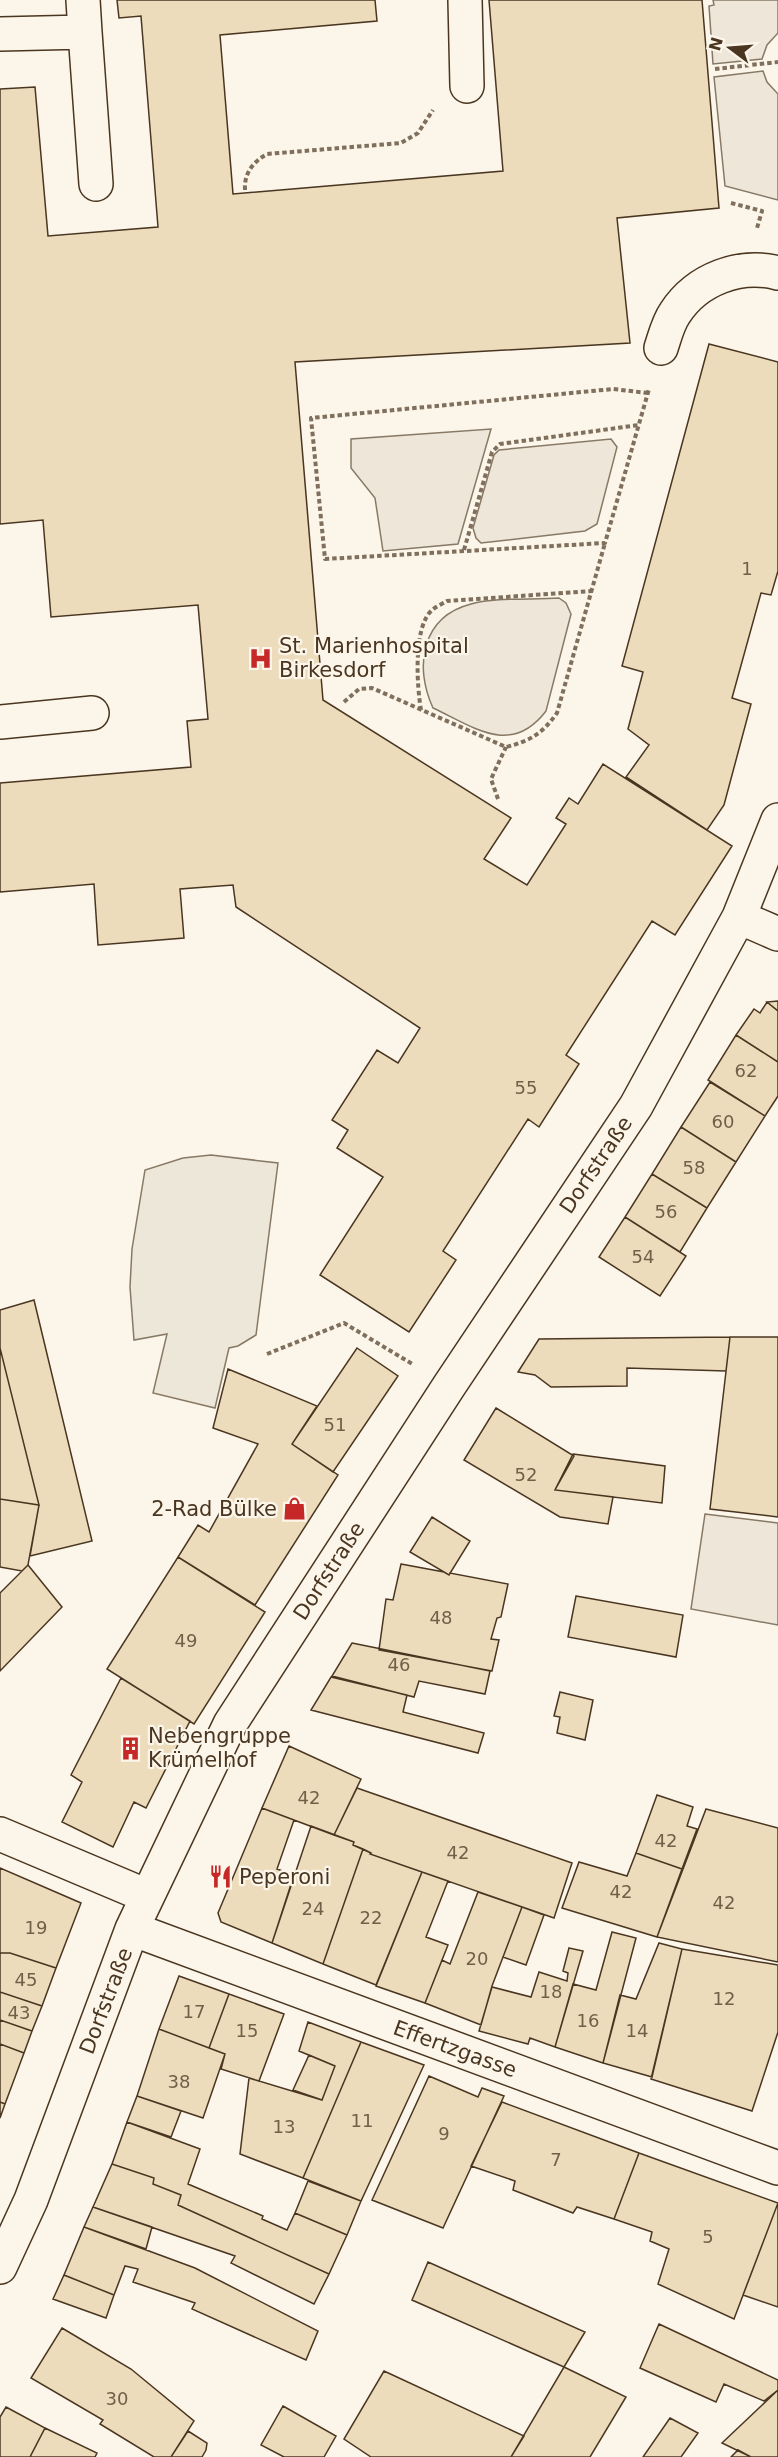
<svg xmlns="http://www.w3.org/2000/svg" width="778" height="2457" viewBox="0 0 778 2457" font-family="'DejaVu Sans',sans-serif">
<rect width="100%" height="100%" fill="#fbf6e9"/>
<path fill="#ede6d9" stroke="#887966" stroke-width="1.5" d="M 713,0 L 778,0 L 778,33 L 767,45 L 762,59 L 713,64 L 709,6 L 714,5 Z
M 763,71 L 767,82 L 778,94 L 778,200 L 725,186 L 714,77 Z
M 491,429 L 458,544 L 383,551 L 375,498 L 351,468 L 351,439 Z
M 611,439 L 617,447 L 597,524 L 585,531 L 481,543 L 476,538 L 473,528 L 494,455 L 499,450 Z
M 559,598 L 566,603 L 571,614 L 546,711 C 511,757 474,727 433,708 C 414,667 421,617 471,604 C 496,597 533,600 559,598 Z
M 705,1514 L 778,1523 L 778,1625 L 691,1609 Z"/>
<path fill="#ede7d9" stroke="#887966" stroke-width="1.5" d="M 211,1155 L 278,1163 L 256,1335 L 238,1346 L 229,1348 L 215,1408 L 153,1393 L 167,1334 L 134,1340 L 130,1287 L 132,1249 L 145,1170 L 183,1158 Z"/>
<path fill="#ecdcbc" stroke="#4a3520" stroke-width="1.5" d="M 117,0 L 375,0 L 377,21 L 220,35 L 233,194 L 503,171 L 489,0 L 702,0 L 719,208 L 617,218 L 630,343 L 295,362 L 323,700 L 511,818 L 484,859 L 527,885 L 566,824 L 556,818 L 569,798 L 578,804 L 603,764 L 732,846 L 675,935 L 652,921 L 566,1055 L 579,1064 L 539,1127 L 528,1119 L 443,1251 L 456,1260 L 409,1332 L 320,1275 L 383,1177 L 337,1148 L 348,1130 L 332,1120 L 377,1050 L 398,1063 L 420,1028 L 236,907 L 233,885 L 180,889 L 184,938 L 98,945 L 94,884 L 0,892 L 0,783 L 191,767 L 187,721 L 208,719 L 198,605 L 51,617 L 43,520 L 0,524 L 0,89 L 35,87 L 48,236 L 158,227 L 141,16 L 119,18 Z
M 709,344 L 778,362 L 778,571 L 771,595 L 761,593 L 732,698 L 751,704 L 724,805 L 707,830 L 626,777 L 649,745 L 628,729 L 643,672 L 622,666 Z
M 778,1001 L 778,1011 L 767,1002 Z
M 767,1002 L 778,1011 L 778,1062 L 736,1035 L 754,1009 L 760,1013 Z
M 736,1035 L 778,1062 L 778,1096 L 765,1116 L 708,1080 Z
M 710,1082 L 765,1116 L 736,1162 L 681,1127 Z
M 681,1127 L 736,1162 L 707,1208 L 652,1174 Z
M 652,1174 L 707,1208 L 680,1252 L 625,1217 Z
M 625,1217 L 686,1256 L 660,1296 L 599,1257 Z
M 34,1300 L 92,1541 L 30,1556 L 39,1505 L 0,1348 L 0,1310 Z
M 730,1337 L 778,1337 L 778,1517 L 710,1509 Z
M 730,1337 L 726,1371 L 627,1368 L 627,1386 L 551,1387 L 535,1375 L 518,1372 L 539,1339 Z
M 0,1348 L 39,1505 L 0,1499 Z
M 357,1348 L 398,1376 L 333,1472 L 292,1444 Z
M 228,1369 L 317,1406 L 292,1444 L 338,1475 L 255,1605 L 178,1557 L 198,1525 L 209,1532 L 258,1444 L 213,1428 Z
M 496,1408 L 574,1456 L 555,1490 L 613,1497 L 608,1524 L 560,1517 L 464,1460 Z
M 573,1454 L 665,1466 L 662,1503 L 555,1490 Z
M 0,1499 L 39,1505 L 28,1565 L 22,1571 L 0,1567 Z
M 432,1517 L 470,1541 L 449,1575 L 410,1552 Z
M 178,1557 L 265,1612 L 194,1724 L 107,1669 Z
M 401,1564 L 444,1572 L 449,1575 L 450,1573 L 508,1584 L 501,1617 L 497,1618 L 491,1639 L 499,1640 L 492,1671 L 379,1650 L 386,1599 L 393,1600 Z
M 28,1565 L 62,1607 L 0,1671 L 0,1593 Z
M 576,1596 L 683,1615 L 676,1657 L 568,1637 Z
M 352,1643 L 490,1671 L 485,1694 L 419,1681 L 414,1697 L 332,1676 Z
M 331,1677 L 407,1695 L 403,1712 L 484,1733 L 478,1753 L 311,1710 Z
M 121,1678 L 190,1721 L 146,1808 L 134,1802 L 113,1847 L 62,1822 L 82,1782 L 71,1775 Z
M 560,1692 L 593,1700 L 585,1740 L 557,1733 L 560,1717 L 554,1716 Z
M 289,1746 L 361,1779 L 334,1835 L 262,1808 Z
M 357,1788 L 572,1863 L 554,1918 L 370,1854 L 371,1853 L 353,1845 L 354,1842 L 334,1835 Z
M 657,1795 L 693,1807 L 687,1826 L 697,1829 L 682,1869 L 636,1853 Z
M 262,1808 L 294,1820 L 277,1869 L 294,1875 L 272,1943 L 221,1922 L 218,1913 Z
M 706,1809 L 778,1828 L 778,1962 L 657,1937 Z
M 311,1826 L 354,1842 L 353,1845 L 363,1849 L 323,1964 L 272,1943 Z
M 363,1849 L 371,1853 L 370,1854 L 422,1872 L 376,1985 L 323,1964 Z
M 636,1853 L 682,1869 L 657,1937 L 562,1908 L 579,1862 L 627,1876 Z
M 0,1868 L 81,1903 L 56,1968 L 10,1953 L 0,1953 Z
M 422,1872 L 448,1881 L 426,1937 L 448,1945 L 425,2003 L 376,1986 Z
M 478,1892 L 522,1907 L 492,1986 L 481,2025 L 425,2003 L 442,1960 L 450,1964 Z
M 522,1907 L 544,1915 L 526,1965 L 503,1957 Z
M 612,1932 L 636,1938 L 603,2063 L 555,2047 L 573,1984 L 596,1990 Z
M 659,1943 L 682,1949 L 652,2077 L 603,2063 L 620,1995 L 636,1999 Z
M 569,1948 L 583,1951 L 555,2047 L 530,2038 L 528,2044 L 479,2031 L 492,1987 L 531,1997 L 539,1972 L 567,1981 L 568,1973 L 563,1971 Z
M 682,1949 L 778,1965 L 778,2032 L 752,2111 L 651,2079 Z
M 0,1953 L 10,1953 L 56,1968 L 42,2006 L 0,1992 Z
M 179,1976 L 229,1994 L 209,2048 L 159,2029 Z
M 0,1992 L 42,2006 L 32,2031 L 0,2020 Z
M 229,1994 L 284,2014 L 259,2081 L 221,2069 L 225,2054 L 209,2048 Z
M 0,2020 L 32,2031 L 24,2053 L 0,2044 Z
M 308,2022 L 361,2042 L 303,2178 L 240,2154 L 249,2078 L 322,2100 L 335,2066 L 299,2051 Z
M 159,2029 L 225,2054 L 203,2118 L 137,2096 Z
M 361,2042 L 424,2065 L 361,2201 L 303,2178 Z
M 0,2044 L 24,2053 L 5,2104 L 0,2102 Z
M 309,2055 L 335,2066 L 322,2100 L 293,2090 Z
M 429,2076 L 478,2097 L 482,2088 L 504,2096 L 443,2228 L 372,2200 Z
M 137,2096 L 181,2111 L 171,2137 L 127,2122 Z
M 0,2102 L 5,2104 L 0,2118 Z
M 502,2102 L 639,2153 L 614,2219 L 577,2207 L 573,2213 L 513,2190 L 515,2181 L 471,2166 Z
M 127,2122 L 200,2149 L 188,2184 L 263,2216 L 262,2219 L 287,2230 L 295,2213 L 347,2235 L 329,2274 L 178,2205 L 181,2195 L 153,2184 L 154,2178 L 112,2164 Z
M 639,2153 L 778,2203 L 734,2319 L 658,2284 L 669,2249 L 650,2241 L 652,2232 L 614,2219 Z
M 112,2164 L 154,2178 L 153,2184 L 181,2195 L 178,2205 L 329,2274 L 314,2304 L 231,2263 L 235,2256 L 93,2207 Z
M 308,2181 L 361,2201 L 347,2235 L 295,2213 Z
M 778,2203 L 778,2307 L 743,2295 Z
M 93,2207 L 152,2227 L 146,2249 L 84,2227 Z
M 84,2227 L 195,2268 L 318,2331 L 306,2360 L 192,2309 L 195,2303 L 133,2282 L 138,2269 L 125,2266 L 114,2295 L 64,2275 Z
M 428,2262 L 585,2332 L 564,2367 L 412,2300 Z
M 64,2275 L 114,2295 L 106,2318 L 53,2299 Z
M 659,2324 L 778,2380 L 778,2390 L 764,2401 L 724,2384 L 716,2402 L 640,2368 Z
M 62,2328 L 131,2369 L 194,2421 L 171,2457 L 154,2457 L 100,2424 L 103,2420 L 31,2378 Z
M 564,2367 L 626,2397 L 590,2457 L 511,2457 Z
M 384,2371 L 524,2436 L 511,2457 L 371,2457 L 344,2439 Z
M 778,2390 L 778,2457 L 751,2457 L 722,2443 Z
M 283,2406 L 336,2436 L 324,2457 L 284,2457 L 261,2445 Z
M 6,2407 L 45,2428 L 30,2457 L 0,2457 L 0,2417 Z
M 670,2418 L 698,2433 L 681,2457 L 643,2457 Z
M 45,2428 L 97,2453 L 95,2457 L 30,2457 Z
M 188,2431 L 207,2443 L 206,2450 L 202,2457 L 171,2457 Z
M 738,2450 L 751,2457 L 731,2457 Z"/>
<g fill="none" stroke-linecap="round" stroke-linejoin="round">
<defs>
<path id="minor" d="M 83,0 L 85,32
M 465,0 L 467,86
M 0,34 L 85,32 L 96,184
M 661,348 C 665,336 668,323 675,313 C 697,279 740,263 778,273
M 0,722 L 92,713
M 739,917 L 778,934
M 0,1834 L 147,1896
M 132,1929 L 778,2168
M 0,2267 L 31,2200 L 132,1929 L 230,1724 L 449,1386 L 636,1106 L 739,917 L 778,820"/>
</defs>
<use href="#minor" stroke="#4a3520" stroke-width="36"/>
<path stroke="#7f6f5c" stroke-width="4" stroke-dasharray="4.5 3" stroke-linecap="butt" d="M 715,69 L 778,62
M 245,190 C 244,173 253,162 267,154 L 401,143 L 418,133 L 433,110
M 731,203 L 762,211 L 757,228
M 648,393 L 613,389 L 311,418 L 325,559 L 605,543 L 649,389
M 464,550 L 492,452 L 500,444 L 639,425
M 344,702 L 359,689 L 372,688 L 506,747 C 530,741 542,734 557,713 L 605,543
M 421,710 C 417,687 413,629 431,611 C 435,607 442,604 447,601 L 592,591
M 498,799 L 491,779 L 506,747
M 267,1354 L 344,1323 L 414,1365"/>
<use href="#minor" stroke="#fbf6e9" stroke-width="33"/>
</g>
<defs>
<symbol id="hospital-bare" viewBox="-9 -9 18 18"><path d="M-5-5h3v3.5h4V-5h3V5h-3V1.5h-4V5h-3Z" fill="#c62828" stroke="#fbf6e9" stroke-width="2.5" paint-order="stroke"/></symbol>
<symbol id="shop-bare" viewBox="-9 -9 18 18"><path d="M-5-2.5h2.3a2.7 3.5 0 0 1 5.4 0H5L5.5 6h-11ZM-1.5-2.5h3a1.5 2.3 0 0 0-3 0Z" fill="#c62828" stroke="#fbf6e9" stroke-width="2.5" paint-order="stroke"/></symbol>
<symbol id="building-bare" viewBox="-9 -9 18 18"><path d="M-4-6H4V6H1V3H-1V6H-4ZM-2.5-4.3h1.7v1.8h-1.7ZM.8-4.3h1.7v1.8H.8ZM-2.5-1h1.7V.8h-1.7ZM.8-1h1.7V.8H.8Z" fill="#c62828" stroke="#fbf6e9" stroke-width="2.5" paint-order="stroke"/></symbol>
<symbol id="restaurant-bare" viewBox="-9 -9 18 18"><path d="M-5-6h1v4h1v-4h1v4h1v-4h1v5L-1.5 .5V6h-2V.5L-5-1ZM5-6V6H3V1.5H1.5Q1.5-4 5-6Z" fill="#c62828" stroke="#fbf6e9" stroke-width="2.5" paint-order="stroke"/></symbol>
</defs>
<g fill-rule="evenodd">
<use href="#hospital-bare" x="244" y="642" width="33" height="33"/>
<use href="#shop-bare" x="278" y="1492" width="33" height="33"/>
<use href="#building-bare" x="114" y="1732" width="33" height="33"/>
<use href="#restaurant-bare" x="204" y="1860" width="33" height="33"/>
</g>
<g text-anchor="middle" stroke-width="4.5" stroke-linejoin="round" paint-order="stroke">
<g font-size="18" fill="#725f47">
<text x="747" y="575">1</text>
<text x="746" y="1077">62</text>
<text x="526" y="1094">55</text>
<text x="723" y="1128">60</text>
<text x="694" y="1174">58</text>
<text x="666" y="1218">56</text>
<text x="643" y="1263">54</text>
<text x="335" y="1431">51</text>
<text x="526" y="1481">52</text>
<text x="441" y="1624">48</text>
<text x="186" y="1647">49</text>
<text x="399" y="1671">46</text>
<text x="309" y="1804">42</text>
<text x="666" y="1847">42</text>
<text x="458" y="1859">42</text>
<text x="621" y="1898">42</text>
<text x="724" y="1909">42</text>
<text x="313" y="1915">24</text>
<text x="371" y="1924">22</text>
<text x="36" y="1934">19</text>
<text x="477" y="1965">20</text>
<text x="26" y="1986">45</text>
<text x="551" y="1998">18</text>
<text x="724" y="2005">12</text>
<text x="194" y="2018">17</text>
<text x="19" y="2019">43</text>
<text x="588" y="2027">16</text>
<text x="247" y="2037">15</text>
<text x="637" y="2037">14</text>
<text x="179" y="2088">38</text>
<text x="362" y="2127">11</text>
<text x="284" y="2133">13</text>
<text x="444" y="2140">9</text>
<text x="556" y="2166">7</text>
<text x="708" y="2243">5</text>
<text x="117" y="2405">30</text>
</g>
<g font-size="21" fill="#4a3520" stroke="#fbf6e9" text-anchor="start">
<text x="279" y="653">St. Marienhospital<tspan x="279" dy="24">Birkesdorf</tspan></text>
<text x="277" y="1516" text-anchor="end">2-Rad Bülke</text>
<text x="148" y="1743">Nebengruppe<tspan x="148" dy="24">Krümelhof</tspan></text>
<text x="239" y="1884">Peperoni</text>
</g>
<g font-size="21" fill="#4a3520" stroke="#fbf6e9">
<text transform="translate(596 1165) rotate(-56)" y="7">Dorfstraße</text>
<text transform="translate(329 1571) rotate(-57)" y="7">Dorfstraße</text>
<text transform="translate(106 2001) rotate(-69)" y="7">Dorfstraße</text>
<text transform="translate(455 2049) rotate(20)" y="7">Effertzgasse</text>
</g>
</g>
<g transform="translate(730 48) rotate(286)" stroke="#fbf6e9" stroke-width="4.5" paint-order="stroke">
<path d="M0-4.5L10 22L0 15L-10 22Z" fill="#4a3520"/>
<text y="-9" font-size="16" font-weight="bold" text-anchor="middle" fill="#4a3520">N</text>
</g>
</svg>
